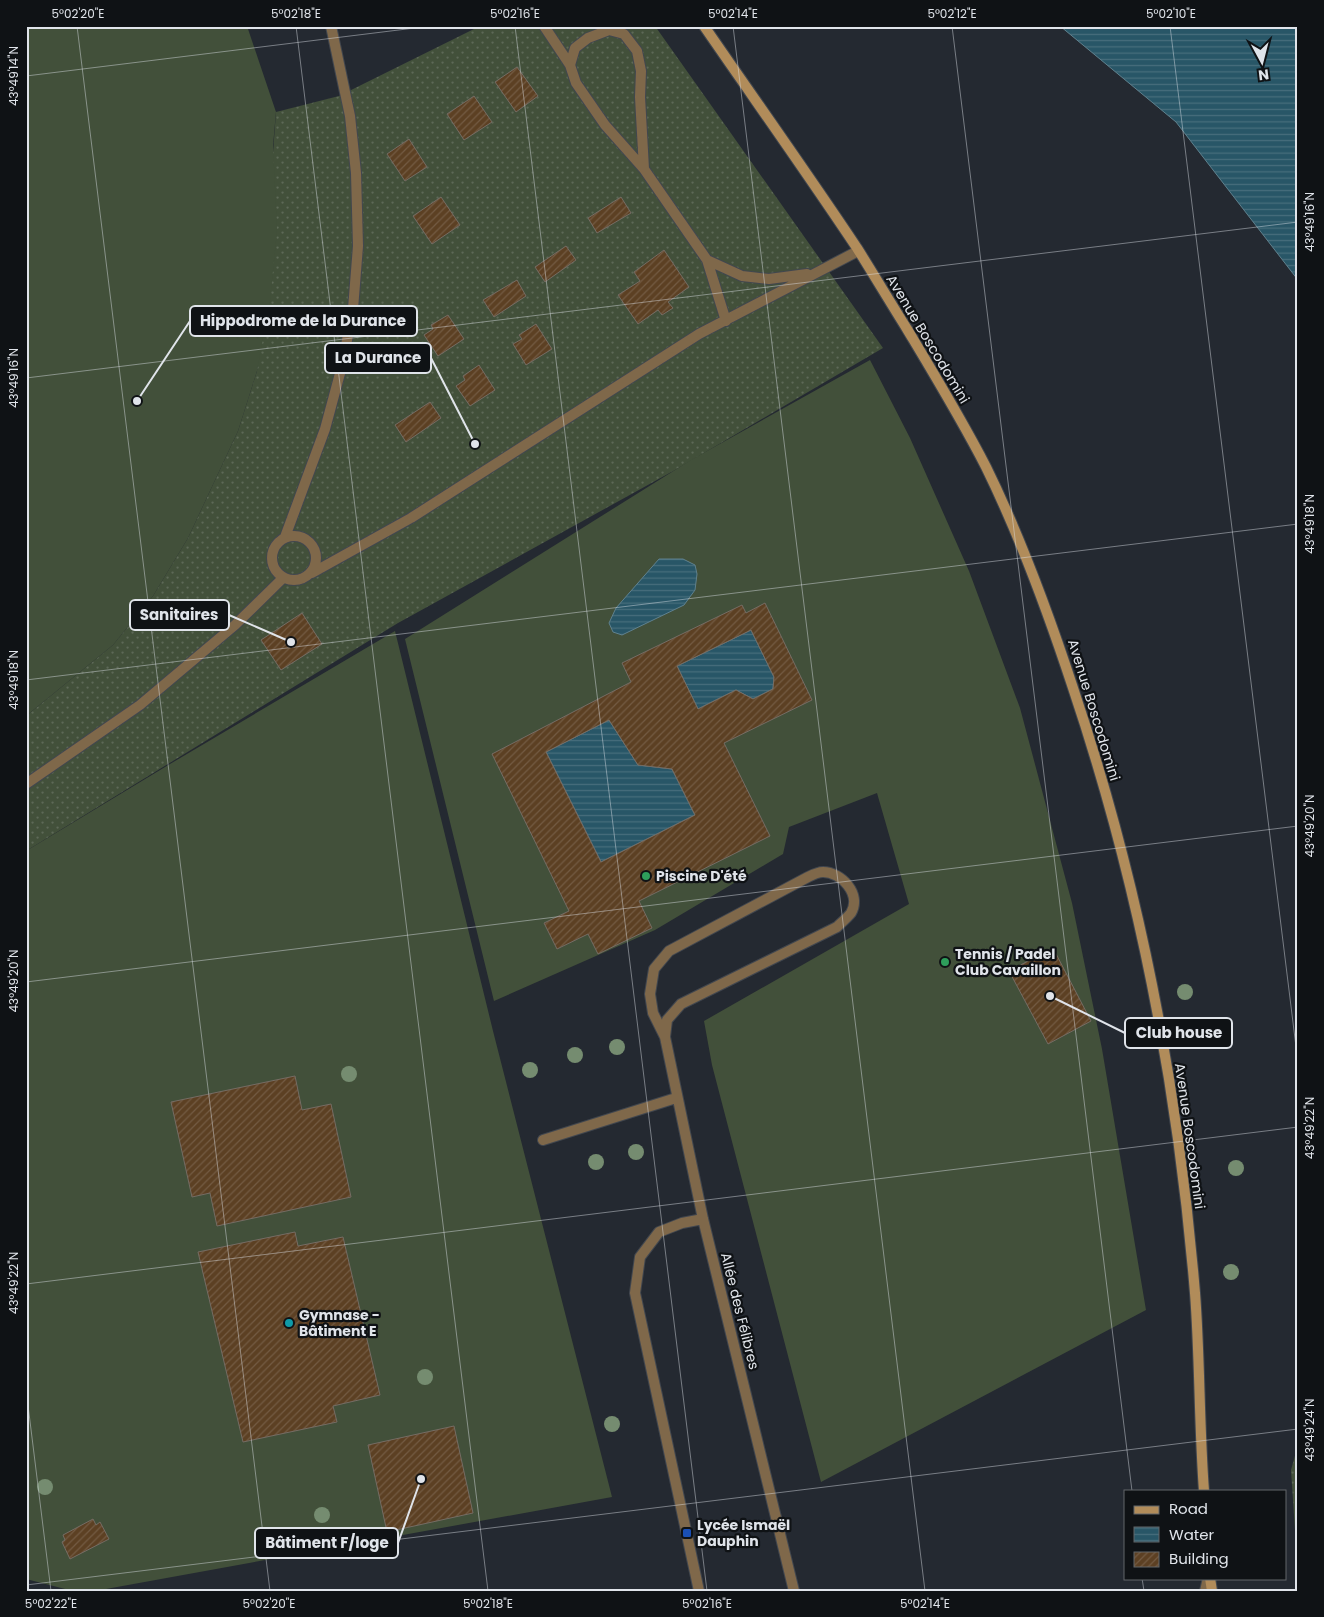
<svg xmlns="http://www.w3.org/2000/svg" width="1324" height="1617" viewBox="0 0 1324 1617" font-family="Poppins,sans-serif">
<defs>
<pattern id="grass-dots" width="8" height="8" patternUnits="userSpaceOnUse" patternTransform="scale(1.25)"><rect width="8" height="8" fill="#42503a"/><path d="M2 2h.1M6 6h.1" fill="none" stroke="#5d6957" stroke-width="1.8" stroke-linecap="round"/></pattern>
<pattern id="water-rules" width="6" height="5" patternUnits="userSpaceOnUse" patternTransform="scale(1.25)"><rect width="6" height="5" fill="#285667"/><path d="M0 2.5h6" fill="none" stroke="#476e7d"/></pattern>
<pattern id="building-hatch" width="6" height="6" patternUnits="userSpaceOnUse" patternTransform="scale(1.25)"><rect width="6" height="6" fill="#5c4023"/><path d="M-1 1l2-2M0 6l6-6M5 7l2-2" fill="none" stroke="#735b43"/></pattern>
</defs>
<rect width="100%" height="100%" fill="#242931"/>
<path fill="url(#grass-dots)" d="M 480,26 L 655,26 L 883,348 L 675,470 L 398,623 L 26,851 L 26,716 L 113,645 L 153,596 L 188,538 L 238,431 L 257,371 L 276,112 L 339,96 Z
M 1298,1445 L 1298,1575 L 1291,1470 Z"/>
<path fill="#42503a" d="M 26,26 L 247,26 L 276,112 L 273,146 L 277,231 L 270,300 L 257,371 L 238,431 L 188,538 L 153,596 L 113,645 L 26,716 Z
M 870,360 L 910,438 L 969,571 L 1020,708 L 1072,903 L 1102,1049 L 1146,1310 L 821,1482 L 712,1065 L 704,1021 L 909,904 L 877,793 L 789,827 L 783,854 L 655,930 L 494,1001 L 405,639 L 691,460 Z
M 395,631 L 493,1031 L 612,1497 L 95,1591 L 73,1591 L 26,1579 L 26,851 L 170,764 Z"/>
<path fill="url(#water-rules)" stroke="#5f818e" d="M 1060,26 L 1298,26 L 1298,280 L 1176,122 Z
M 659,559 L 683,559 L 695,565 L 697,574 L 695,590 L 684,605 L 622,635 L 613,632 L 609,623 L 616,608 Z
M 751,630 L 774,677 L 773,689 L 753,699 L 736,690 L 698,709 L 677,666 Z
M 609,720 L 638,765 L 672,769 L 695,815 L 601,862 L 546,752 Z"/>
<path fill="url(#building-hatch)" stroke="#756c64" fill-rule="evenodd" d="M 517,67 L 538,96 L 516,112 L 495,82 Z
M 474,96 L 492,122 L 464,140 L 447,114 Z
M 409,139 L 427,167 L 405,181 L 387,154 Z
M 441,197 L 460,225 L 432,244 L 413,216 Z
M 621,197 L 631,213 L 597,233 L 588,218 Z
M 566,246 L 576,260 L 545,282 L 535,267 Z
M 664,250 L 689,287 L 668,302 L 673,308 L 662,315 L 658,310 L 638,324 L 618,295 L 640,281 L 634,272 Z
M 517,280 L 526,296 L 494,317 L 483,300 Z
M 448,315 L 464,339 L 438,356 L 424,335 L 433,329 L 431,325 Z
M 536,324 L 552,349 L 526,365 L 513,344 L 522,339 L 519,335 Z
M 479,365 L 495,390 L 470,406 L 456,386 L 465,380 L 463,376 Z
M 430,402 L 441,418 L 406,442 L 395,425 Z
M 765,603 L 812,700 L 724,743 L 770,836 L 639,901 L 652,928 L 598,954 L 588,934 L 557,949 L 544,923 L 569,911 L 492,754 L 631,682 L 622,663 L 742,605 L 746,613 ZM 751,630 L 774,677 L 773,689 L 753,699 L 736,690 L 698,709 L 677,666 ZM 609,720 L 638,765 L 672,769 L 695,815 L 601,862 L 546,752 Z
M 302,613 L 322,644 L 281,670 L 261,640 Z
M 1053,948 L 1091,1021 L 1048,1044 L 1009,971 Z
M 295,1076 L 302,1110 L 331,1104 L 351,1197 L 217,1226 L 210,1193 L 192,1197 L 171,1102 Z
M 295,1232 L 298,1246 L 343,1237 L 380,1395 L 333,1406 L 337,1422 L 243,1442 L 198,1252 Z
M 454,1426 L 473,1513 L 387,1532 L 368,1445 Z
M 93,1519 L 96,1525 L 100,1522 L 109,1539 L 70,1559 L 62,1542 L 65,1540 L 63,1535 Z"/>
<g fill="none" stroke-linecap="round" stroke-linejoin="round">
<defs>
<path id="service" d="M 544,26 L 570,65
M 644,169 L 640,97 L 641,71 L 637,51 L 624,34 L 609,30 L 588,38 L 575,48 L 570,65 L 576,83 L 605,125 L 644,169 L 707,260 L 726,321
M 707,260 L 742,276 L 769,279 L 807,274
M272 558a22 22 0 1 1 44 0a22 22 0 1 1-44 0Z
M 285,537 L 325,429 L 342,366 L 353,309 L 358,246 L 356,173 L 350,116 L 331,26
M 312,573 L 411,518 L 699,334 L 858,251
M 26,784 L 140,705 L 235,625 L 283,578
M 665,1037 L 667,1020 L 681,1004 L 837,927 C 841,923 847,918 851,913 C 862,894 841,872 823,872 C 818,872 812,875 808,877 L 669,951 L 654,969 L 650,994 L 653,1013 L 665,1037 L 703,1219 L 794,1591
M 543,1140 L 676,1098
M 699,1591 L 635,1293 L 640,1257 L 659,1232 L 682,1223 L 703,1219"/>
<path id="tertiary" d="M 1205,1591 L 1208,1578"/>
<path id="secondary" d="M 704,26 C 755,100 807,173 857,248 C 874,275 890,302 907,329 C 934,374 962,420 986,467 C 1021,538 1048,612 1073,688 C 1139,884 1178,1087 1195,1293 C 1200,1358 1199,1425 1204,1491
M 1210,1578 L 1212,1591"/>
</defs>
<use href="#service" stroke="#42474f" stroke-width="12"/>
<use href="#tertiary" stroke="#42474f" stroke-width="12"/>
<use href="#secondary" stroke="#42474f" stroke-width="12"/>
<use href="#service" stroke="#7f684a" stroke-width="10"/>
<use href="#tertiary" stroke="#7f684a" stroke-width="10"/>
<use href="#secondary" stroke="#b18c5a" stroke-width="10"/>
</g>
<g fill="#758c70">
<circle cx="1185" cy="992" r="8"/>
<circle cx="617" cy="1047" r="8"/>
<circle cx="575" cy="1055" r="8"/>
<circle cx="530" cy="1070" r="8"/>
<circle cx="349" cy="1074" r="8"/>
<circle cx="636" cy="1152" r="8"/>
<circle cx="596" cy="1162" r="8"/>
<circle cx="1236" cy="1168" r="8"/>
<circle cx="1231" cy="1272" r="8"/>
<circle cx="425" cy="1377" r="8"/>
<circle cx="612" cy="1424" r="8"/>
<circle cx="45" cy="1487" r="8"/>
<circle cx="322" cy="1515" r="8"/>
</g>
<path fill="none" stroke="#e0e4ea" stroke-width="1" stroke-opacity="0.45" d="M 77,26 L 270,1591M 296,26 L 488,1591M 515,26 L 707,1591M 733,26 L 925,1591M 952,26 L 1132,1491M 1170,26 L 1298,1063M 26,76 L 431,26M 26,378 L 1298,222M 26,680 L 1298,524M 26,982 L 1298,826M 26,1284 L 1298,1127M 26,1389 L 51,1591M 1142,1578 L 1144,1591M 26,1585 L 1298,1429"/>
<g fill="#2e9e5b" stroke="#0f1215" stroke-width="2">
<circle cx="646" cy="876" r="5"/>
<circle cx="945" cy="962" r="5"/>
</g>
<circle fill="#0f9aa8" stroke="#0f1215" stroke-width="2" cx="289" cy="1323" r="5"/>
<rect fill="#1a4fb4" stroke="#0f1215" stroke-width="2" x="682" y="1528" width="10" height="10" rx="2.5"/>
<g text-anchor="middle" stroke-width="4.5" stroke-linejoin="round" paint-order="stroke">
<g font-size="14" fill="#e0e4ea" stroke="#0f1215">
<text transform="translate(928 339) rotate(59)" y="5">Avenue Boscodomini</text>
<text transform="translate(1094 710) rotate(73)" y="5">Avenue Boscodomini</text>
<text transform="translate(1190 1136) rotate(82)" y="5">Avenue Boscodomini</text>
<text transform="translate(740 1311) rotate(76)" y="5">Allée des Félibres</text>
</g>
<g font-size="14" font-weight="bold" fill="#e0e4ea" stroke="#0f1215" text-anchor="start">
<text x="656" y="881">Piscine D'été</text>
<text x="955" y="959">Tennis / Padel<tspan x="955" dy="16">Club Cavaillon</tspan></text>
<text x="299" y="1320">Gymnase -<tspan x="299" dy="16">Bâtiment E</tspan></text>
<text x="697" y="1530">Lycée Ismaël<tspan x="697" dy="16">Dauphin</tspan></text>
</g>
</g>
<path fill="none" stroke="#e0e4ea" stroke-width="2" d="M137 401L190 321M475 444L431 358M291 642L229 615M1050 996L1125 1033M421 1479L398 1543"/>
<g fill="#e0e4ea" stroke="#0f1215" stroke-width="2">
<circle cx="137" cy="401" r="5"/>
<circle cx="475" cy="444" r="5"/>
<circle cx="291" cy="642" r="5"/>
<circle cx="1050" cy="996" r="5"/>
<circle cx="421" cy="1479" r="5"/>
</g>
<g fill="#0f1215" stroke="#e0e4ea" stroke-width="2">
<rect x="190" y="306" width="227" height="30" rx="5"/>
<rect x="325" y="343" width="106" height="30" rx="5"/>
<rect x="130" y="600" width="99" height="30" rx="5"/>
<rect x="1125" y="1018" width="107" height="30" rx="5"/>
<rect x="255" y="1528" width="143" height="30" rx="5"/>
</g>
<g font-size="15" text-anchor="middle" font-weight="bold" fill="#e0e4ea">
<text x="303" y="326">Hippodrome de la Durance</text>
<text x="378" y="363">La Durance</text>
<text x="179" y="620">Sanitaires</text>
<text x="1179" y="1038">Club house</text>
<text x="327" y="1548">Bâtiment F/loge</text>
</g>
<rect width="1324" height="1617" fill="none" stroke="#0f1215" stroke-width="55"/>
<rect x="1124" y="1490" width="162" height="90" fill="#0f1215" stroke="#63666a"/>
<rect x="1134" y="1506" width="25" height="8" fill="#b18c5a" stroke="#63666a"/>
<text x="1169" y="1514" font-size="15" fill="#e0e4ea">Road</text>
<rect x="1134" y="1527" width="25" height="15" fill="url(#water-rules)" stroke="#63666a"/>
<text x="1169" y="1540" font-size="15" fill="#e0e4ea">Water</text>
<rect x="1134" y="1552" width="25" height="15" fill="url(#building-hatch)" stroke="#63666a"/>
<text x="1169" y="1564" font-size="15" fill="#e0e4ea">Building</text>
<g transform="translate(1262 62) rotate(173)" stroke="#0f1215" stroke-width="4" paint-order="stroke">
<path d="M0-4L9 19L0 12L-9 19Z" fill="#e0e4ea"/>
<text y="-8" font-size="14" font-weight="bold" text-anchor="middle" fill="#e0e4ea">N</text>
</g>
<rect x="28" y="28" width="1268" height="1562" fill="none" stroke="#e0e4ea" stroke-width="2"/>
<g font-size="12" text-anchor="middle" fill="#e0e4ea">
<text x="78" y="18">5°02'20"E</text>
<text x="296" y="18">5°02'18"E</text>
<text x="515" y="18">5°02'16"E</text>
<text x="733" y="18">5°02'14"E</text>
<text x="952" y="18">5°02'12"E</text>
<text x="1171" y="18">5°02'10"E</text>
<text transform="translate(14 76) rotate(-90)" y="4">43°49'14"N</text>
<text transform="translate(1310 222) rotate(-90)" y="4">43°49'16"N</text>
<text transform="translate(14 378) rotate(-90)" y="4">43°49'16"N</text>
<text transform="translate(1310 524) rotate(-90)" y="4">43°49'18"N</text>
<text transform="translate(14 680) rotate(-90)" y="4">43°49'18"N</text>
<text transform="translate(1310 826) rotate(-90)" y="4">43°49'20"N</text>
<text transform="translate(14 981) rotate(-90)" y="4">43°49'20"N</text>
<text transform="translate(1310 1128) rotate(-90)" y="4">43°49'22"N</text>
<text transform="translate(14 1283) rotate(-90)" y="4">43°49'22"N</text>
<text transform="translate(1310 1430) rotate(-90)" y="4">43°49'24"N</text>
<text x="51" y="1608">5°02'22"E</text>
<text x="269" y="1608">5°02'20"E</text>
<text x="488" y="1608">5°02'18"E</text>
<text x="707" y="1608">5°02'16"E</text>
<text x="925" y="1608">5°02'14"E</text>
</g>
</svg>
